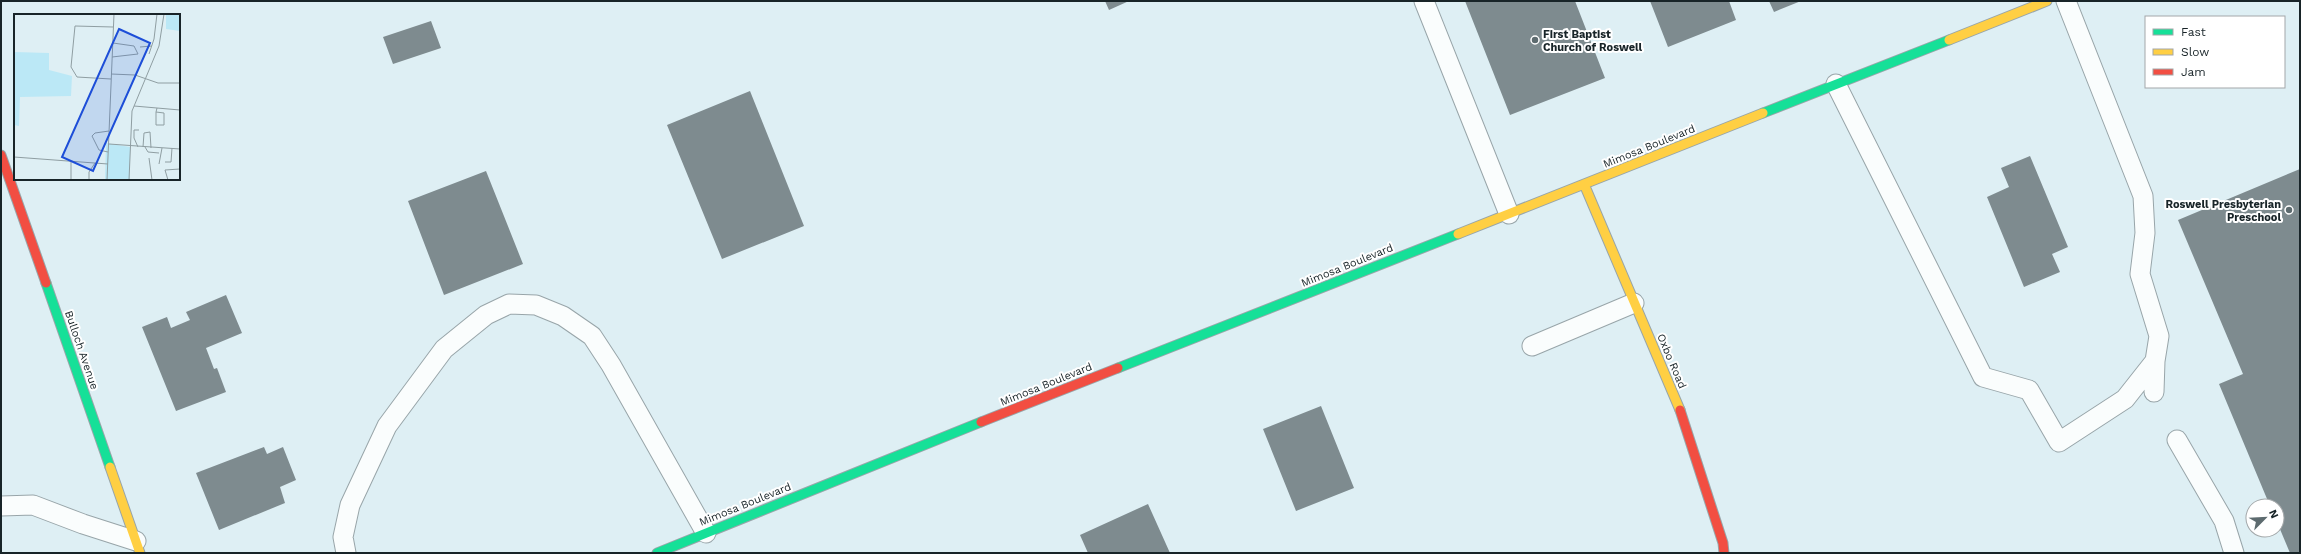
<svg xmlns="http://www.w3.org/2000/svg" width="2301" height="554" viewBox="0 0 2301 554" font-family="'Work Sans',sans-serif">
<rect width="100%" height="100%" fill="#deeff4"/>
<path fill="#7e8b8f" d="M 1105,1 L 1129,1 L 1109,10 Z
M 1465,1 L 1575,1 L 1605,78 L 1510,115 Z
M 1650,1 L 1729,1 L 1736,20 L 1668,47 Z
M 1769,1 L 1801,1 L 1774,12 Z
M 431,21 L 441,48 L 393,64 L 383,37 Z
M 750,91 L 804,226 L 722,259 L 667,125 Z
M 2030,156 L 2068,247 L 2052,254 L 2060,272 L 2024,287 L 1987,197 L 2009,187 L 2001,168 Z
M 2300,169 L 2300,553 L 2290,553 L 2277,522 L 2277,506 L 2270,506 L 2219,384 L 2243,374 L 2178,220 Z
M 486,171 L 523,264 L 444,295 L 408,201 Z
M 226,295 L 242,333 L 206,348 L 214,369 L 217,368 L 226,392 L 176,411 L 142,327 L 167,317 L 171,328 L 190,320 L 186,312 Z
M 1321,406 L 1354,488 L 1296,511 L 1263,429 Z
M 264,447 L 267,454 L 283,447 L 296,480 L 280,487 L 285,503 L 219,530 L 196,473 Z
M 1148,504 L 1170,553 L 1088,553 L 1080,535 Z"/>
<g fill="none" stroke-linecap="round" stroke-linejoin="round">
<defs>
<path id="lane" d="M 1424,1 L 1509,214
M 1836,84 L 1983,377 L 2029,390 L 2059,442 L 2125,399 L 2155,361 L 2159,336 L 2140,274 L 2145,233 L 2143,196 L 2066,1
M 1532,346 L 1634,303
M 2154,392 L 2155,361
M 2177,440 L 2224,521 L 2234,553
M 1,506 L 33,505 L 83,524 L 136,541
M 346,553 L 343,537 L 350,505 L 387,426 L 444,349 L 486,315 L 509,304 L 536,305 L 563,316 L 592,336 L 611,365 L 706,533"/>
<path id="fast" d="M 1763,113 L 1949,40
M 46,283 L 110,467
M 1118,368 L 1458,234
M 657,553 L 981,422"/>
<path id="slow" d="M 1949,40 L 2047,1
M 1584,184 L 1680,410
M 1458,234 L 1763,113
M 110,467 L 140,553"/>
<path id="jam" d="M 1,155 L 46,283
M 1680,410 L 1723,543 L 1724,553
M 981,422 L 1118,368"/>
</defs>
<use href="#lane" stroke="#98a5a9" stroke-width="21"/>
<use href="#fast" stroke="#98a5a9" stroke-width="11"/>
<use href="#slow" stroke="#98a5a9" stroke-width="11"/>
<use href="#jam" stroke="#98a5a9" stroke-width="11"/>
<use href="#lane" stroke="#fafdfd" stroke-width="19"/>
<use href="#fast" stroke="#16e098" stroke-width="9"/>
<use href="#slow" stroke="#ffcf43" stroke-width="9"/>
<use href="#jam" stroke="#f24e42" stroke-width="9"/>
</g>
<g fill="#5d6b6f" stroke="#fff" stroke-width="1.5">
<circle cx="1535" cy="40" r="4"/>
<circle cx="2289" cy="210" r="4"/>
</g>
<g text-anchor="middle" stroke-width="4" stroke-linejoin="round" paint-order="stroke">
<g font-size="11" font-weight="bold" fill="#182428" stroke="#fff" text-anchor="start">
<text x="1543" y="38">First Baptist<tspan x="1543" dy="13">Church of Roswell</tspan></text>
<text x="2281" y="208" text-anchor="end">Roswell Presbyterian<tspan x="2281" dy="13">Preschool</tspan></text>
</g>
<g font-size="11" fill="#182428" stroke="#fff">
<text transform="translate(1649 146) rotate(-22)" y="4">Mimosa Boulevard</text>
<text transform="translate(1347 265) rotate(-22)" y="4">Mimosa Boulevard</text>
<text transform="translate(82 350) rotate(71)" y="4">Bulloch Avenue</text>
<text transform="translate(1672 361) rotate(67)" y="4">Oxbo Road</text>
<text transform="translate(1046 384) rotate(-22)" y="4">Mimosa Boulevard</text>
<text transform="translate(745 504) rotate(-22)" y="4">Mimosa Boulevard</text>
</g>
</g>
<g transform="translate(14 14)">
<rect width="166" height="166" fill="#deeff4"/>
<path d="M 0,38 L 35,39 L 35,56 L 58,62 L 57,82 L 6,83 L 5,112 L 0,111 Z" fill="#bbe8f6"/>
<path d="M 152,0 L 166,0 L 166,17 L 152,15 Z" fill="#bbe8f6"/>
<path d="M 92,129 L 116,133 L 116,166 L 91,166 Z" fill="#bbe8f6"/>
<path fill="none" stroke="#8f9ea2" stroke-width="1" d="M 126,33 L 138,32M 135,40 L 140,25 L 143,0M 98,43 L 124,40 L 120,32 L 99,29M 166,53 L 166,77M 97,60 L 121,61 L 144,69 L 166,69M 97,65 L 63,63 L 57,53 L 61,12 L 99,13M 120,92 L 166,96M 142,98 L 150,99 L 150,111 L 142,111 L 142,98 L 143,94M 95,130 L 166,135M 124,133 L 120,124 L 120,116 L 125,116M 129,133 L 130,119 L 136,118 L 137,134M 131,133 L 134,138 L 145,139M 94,138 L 85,136 L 78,122 L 81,119 L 95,117M 0,143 L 94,150M 135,144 L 138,166M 151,148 L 157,148 L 158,134M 145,150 L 148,134M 57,166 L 57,147M 75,166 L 75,158 L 81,149M 93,166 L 100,0M 115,166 L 118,97 L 145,32 L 150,0M 154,166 L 151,156 L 166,155"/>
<path fill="#1d4ed8" fill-opacity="0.15" stroke="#1d4ed8" stroke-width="2" d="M 105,15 L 136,29 L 79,157 L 48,143 Z"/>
<rect width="166" height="166" fill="none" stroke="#182428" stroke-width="2"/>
</g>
<rect width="2301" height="554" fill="none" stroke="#182428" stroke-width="4"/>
<rect x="2145" y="16" width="140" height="72" fill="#ffffff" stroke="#a3a7a9"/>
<rect x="2153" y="29" width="20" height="6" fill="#16e098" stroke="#a3a7a9"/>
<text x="2181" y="36" font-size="12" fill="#182428">Fast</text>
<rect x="2153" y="49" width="20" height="6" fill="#ffcf43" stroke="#a3a7a9"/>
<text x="2181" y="56" font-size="12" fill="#182428">Slow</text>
<rect x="2153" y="69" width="20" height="6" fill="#f24e42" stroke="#a3a7a9"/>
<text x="2181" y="76" font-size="12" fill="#182428">Jam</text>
<g transform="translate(2265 518) rotate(66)"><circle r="19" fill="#ffffff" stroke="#a3a7a9"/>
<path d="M0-3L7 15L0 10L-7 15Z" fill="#5d6b6f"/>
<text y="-6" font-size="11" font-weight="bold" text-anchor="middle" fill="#182428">N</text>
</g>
</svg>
